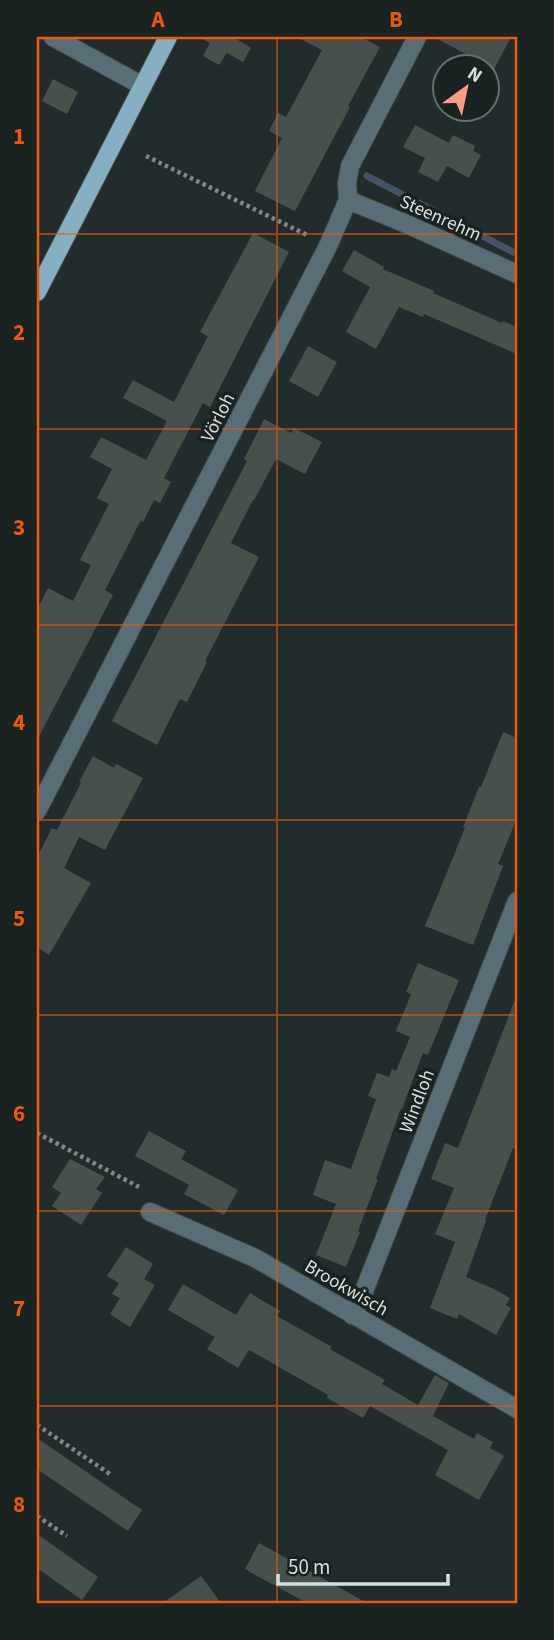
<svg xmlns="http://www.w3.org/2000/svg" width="554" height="1640" viewBox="0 0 554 1640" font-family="'Source Sans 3',sans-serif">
<rect width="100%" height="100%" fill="#232c2c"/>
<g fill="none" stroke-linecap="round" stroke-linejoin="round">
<path stroke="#445265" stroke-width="7" d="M 367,176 L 517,254"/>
</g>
<path fill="#48504b" d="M 199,37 L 236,37 L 235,38 L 251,48 L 243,62 L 227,53 L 219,65 L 203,56 L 210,43 Z
M 297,37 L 361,37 L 380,47 L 348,106 L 350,107 L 295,211 L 255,191 L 282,138 L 269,131 L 278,113 L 286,117 L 322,50 Z
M 434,37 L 511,37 L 494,69 Z
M 53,79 L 78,92 L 67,114 L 42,101 Z
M 415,125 L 449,143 L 453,135 L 475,146 L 473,151 L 481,155 L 469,178 L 447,166 L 438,182 L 418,172 L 425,158 L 403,147 Z
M 253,233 L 289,252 L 210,407 L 203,403 L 164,478 L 171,482 L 160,503 L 154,500 L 143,522 L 141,520 L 105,590 L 113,595 L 37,740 L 37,610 L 48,588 L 73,601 L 91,565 L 80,560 L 109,504 L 97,498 L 112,469 L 90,457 L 101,437 L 146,460 L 167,421 L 123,398 L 133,380 L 174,402 L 208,336 L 200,332 Z
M 354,250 L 384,267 L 383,269 L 434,291 L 433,293 L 502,323 L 503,321 L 517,327 L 517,354 L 424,314 L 423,317 L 399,307 L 376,349 L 346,332 L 370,287 L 342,271 Z
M 308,346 L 337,362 L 318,397 L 289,381 Z
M 264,419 L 291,433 L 294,428 L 322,442 L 305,474 L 276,459 L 254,500 L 253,500 L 231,543 L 259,557 L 205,661 L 207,662 L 187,702 L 180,699 L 157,745 L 112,721 L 247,461 L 244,459 Z
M 503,732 L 517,738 L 517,818 L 498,864 L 503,866 L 473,945 L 425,926 L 465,828 L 463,827 L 479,787 L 481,787 Z
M 93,756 L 114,768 L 116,764 L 143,778 L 105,850 L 79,837 L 64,868 L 91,883 L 49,955 L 37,947 L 37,857 L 52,828 L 57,830 L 81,783 L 79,782 Z
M 418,963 L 459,980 L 428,1055 L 423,1053 L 402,1109 L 401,1108 L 376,1179 L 378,1179 L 358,1231 L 360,1232 L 346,1267 L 316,1255 L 336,1204 L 313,1195 L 325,1160 L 351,1169 L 376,1099 L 368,1096 L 377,1073 L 389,1077 L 392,1069 L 396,1071 L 410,1037 L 396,1031 L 411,994 L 406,992 Z
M 516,997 L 517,997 L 517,1149 L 513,1148 L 485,1220 L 486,1221 L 466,1277 L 494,1289 L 510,1298 L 506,1305 L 511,1308 L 496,1335 L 459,1314 L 457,1319 L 430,1308 L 455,1242 L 435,1234 L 454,1188 L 431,1179 L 445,1143 L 458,1148 Z
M 149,1131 L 186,1151 L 181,1159 L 238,1190 L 224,1215 L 184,1194 L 189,1185 L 135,1156 Z
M 70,1159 L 105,1177 L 96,1189 L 102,1193 L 81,1225 L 52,1206 L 61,1193 L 52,1187 Z
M 126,1247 L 153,1264 L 144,1279 L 155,1285 L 130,1327 L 110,1314 L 120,1298 L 112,1294 L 119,1283 L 107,1276 Z
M 183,1284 L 236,1315 L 250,1293 L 280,1311 L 277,1316 L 323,1342 L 332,1347 L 330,1349 L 385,1380 L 382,1384 L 418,1405 L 435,1375 L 449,1383 L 433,1416 L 474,1439 L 477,1433 L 493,1442 L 490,1448 L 504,1456 L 479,1500 L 435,1475 L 448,1450 L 370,1406 L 363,1418 L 327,1398 L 328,1395 L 249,1350 L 238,1368 L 207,1349 L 215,1337 L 168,1310 Z
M 37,1438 L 142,1510 L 128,1531 L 37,1469 Z
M 37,1534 L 98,1577 L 82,1600 L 37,1568 Z
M 259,1543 L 288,1559 L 367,1603 L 307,1603 L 259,1577 L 245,1569 Z
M 201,1576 L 221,1603 L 163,1603 Z"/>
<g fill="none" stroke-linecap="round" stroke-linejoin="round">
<defs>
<path id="minor" d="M 53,37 L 143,86
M 348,200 L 409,225 L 517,274
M 37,811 L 328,246 L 348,200 L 347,183 L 350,166 L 417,37
M 150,1212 L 255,1258 L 517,1409
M 352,1315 L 362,1296 L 517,901"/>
<path id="major" d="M 37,292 L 168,37"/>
</defs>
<use href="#minor" stroke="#404848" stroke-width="20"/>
<use href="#major" stroke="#404848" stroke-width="20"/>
<path stroke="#7f8786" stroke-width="4.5" stroke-dasharray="3.5 3.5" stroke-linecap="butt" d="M 146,156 L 307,235
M 37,1133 L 139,1187
M 37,1425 L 110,1474
M 37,1516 L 67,1536"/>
<use href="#minor" stroke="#596d76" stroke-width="18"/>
<use href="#major" stroke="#86b0c1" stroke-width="18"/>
</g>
<path fill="none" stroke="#e8590c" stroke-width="2" stroke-opacity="0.55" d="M 277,37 L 277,1603M 37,234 L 517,234M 37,429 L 517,429M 37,625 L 517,625M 37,820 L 517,820M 37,1015 L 517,1015M 37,1211 L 517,1211M 37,1406 L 517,1406"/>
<g text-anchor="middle" stroke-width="7" stroke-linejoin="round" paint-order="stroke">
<g font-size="19" fill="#d8dedd" stroke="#1a2222">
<text transform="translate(441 217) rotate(24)" y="7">Steenrehm</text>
<text transform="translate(217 417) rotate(-63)" y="7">Vörloh</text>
<text transform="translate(416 1101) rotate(-69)" y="7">Windloh</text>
<text transform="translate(347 1287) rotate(30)" y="7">Brookwisch</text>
</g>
</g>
<rect width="554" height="1640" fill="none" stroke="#1a2222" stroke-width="77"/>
<g transform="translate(466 88) rotate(33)"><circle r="33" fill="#1a2222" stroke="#666d6d" stroke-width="2"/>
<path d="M0-5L12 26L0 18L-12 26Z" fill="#f49e86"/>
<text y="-10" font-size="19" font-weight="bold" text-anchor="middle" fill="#d8dedd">N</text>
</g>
<path d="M278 1574v10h170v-10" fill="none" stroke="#d8dedd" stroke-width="3.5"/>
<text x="288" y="1574" font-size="21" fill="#d8dedd" stroke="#1a2222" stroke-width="5" paint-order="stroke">50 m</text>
<rect x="38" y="38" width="478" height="1564" fill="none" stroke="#e8590c" stroke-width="2.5"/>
<g font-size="23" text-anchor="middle" font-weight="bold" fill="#e8590c">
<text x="158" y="27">A</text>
<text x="396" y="27">B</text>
<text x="19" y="144">1</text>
<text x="19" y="340">2</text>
<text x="19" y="535">3</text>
<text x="19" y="730">4</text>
<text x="19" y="926">5</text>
<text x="19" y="1121">6</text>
<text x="19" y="1316">7</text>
<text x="19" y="1512">8</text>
</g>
</svg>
